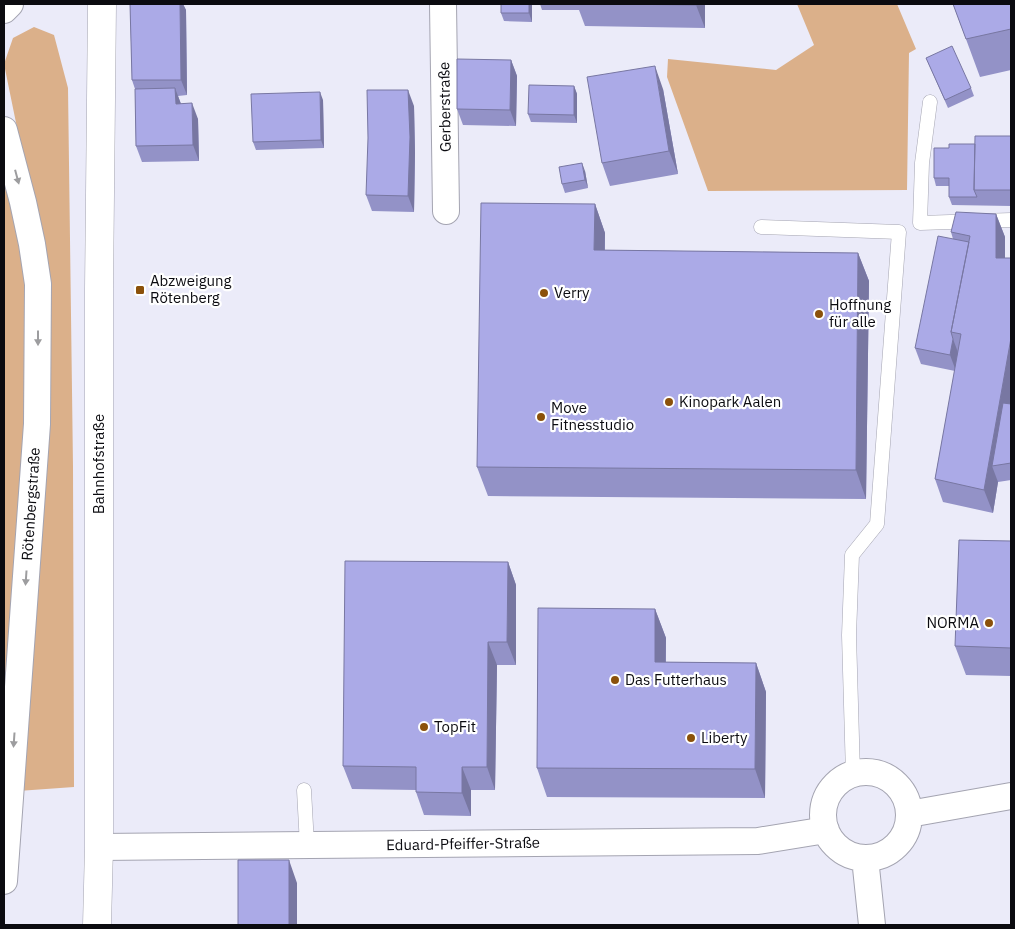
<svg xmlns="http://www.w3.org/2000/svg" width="1015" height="929" viewBox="0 0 1015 929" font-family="'IBM Plex Sans',sans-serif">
<rect width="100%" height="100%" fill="#ebebf9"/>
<path fill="#dbb08a" d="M 797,4 L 897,4 L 916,49 L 909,53 L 907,190 L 708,191 L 667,77 L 668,59 L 776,70 L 814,45 Z
M 34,27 L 54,35 L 68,88 L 73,466 L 74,787 L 4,792 L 4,158 L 41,245 L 4,64 L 13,38 Z"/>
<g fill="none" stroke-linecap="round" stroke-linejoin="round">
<defs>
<path id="service" d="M 930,102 L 922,163 L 920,223 L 1011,220
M 761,227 L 899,232 L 877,524 L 852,555 L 849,635 L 853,774
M 304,790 L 307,845"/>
<path id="minor" d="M 443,4 L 446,211
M 4,10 L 10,4
M 4,130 L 23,202 L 32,244 L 38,284 L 37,424 L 4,881
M823 815a43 43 0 1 1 86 0a43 43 0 1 1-86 0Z
M 909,814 L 1011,796
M 99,847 L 758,841 L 826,830
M 865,858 L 872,925"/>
<path id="secondary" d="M 97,925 L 99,847 L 99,289 L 102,4"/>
</defs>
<use href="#service" stroke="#a4a4b1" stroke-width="15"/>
<use href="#minor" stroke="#a4a4b1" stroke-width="28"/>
<use href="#secondary" stroke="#a4a4b1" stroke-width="29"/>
<use href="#service" stroke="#fff" stroke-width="14"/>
<use href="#minor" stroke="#fff" stroke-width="26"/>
<use href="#secondary" stroke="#fff" stroke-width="28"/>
</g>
<path fill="#9392c7" d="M 130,4 L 183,4 L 186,10 L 187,95 L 178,96 L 181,104 L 198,119 L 199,161 L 142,162 L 136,146 L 135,89 L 132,80 Z
M 532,4 L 532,22 L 504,21 L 501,13 Z
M 540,4 L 705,4 L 705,28 L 585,26 L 579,10 L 542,10 Z
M 953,4 L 1011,4 L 1011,70 L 980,77 Z
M 926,58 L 971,88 L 974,96 L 948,108 Z
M 511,60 L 517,76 L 516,126 L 463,125 L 457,109 Z
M 574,86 L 577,94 L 577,123 L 531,122 L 528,114 Z
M 663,89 L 678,174 L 610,186 L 602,163 Z
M 323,100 L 324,148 L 256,150 L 253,142 Z
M 414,106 L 415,153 L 414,212 L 372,211 L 366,195 Z
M 1011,136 L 1011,206 L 952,205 L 949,197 L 949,186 L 936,186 L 934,178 L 949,148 L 975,144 Z
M 585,171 L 588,188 L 565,193 L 562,184 Z
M 595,204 L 605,233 L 605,250 L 858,253 L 869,281 L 866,499 L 488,496 L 477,467 Z
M 996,214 L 1005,237 L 1005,258 L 1011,258 L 1011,480 L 998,482 L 993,513 L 943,502 L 935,479 L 955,371 L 921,364 L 915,348 L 953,239 L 951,232 Z
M 1011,541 L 1011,676 L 966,675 L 955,646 Z
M 508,562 L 516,585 L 516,665 L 497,665 L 495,790 L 471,790 L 471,816 L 424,815 L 416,792 L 416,790 L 352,789 L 343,766 Z
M 655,609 L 666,638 L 666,662 L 756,663 L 766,692 L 765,798 L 547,797 L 537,768 Z"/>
<path fill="#7877a2" d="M 180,4 L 183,4 L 186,10 L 187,95 L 181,80 Z
M 529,4 L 532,4 L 532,22 L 529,13 Z
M 696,4 L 705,4 L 705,28 L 696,5 Z
M 511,60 L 517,76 L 516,126 L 510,110 Z
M 655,66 L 663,89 L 678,174 L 669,151 Z
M 574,86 L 577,94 L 577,123 L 574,115 Z
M 175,88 L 181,104 L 176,104 Z
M 408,90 L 414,106 L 415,153 L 414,212 L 408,196 Z
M 320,92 L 323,100 L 324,148 L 321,140 Z
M 192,103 L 198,119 L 199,161 L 193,145 Z
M 582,163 L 585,171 L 588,188 L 585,180 Z
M 595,204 L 605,233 L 604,279 L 594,250 Z
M 996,214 L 1005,237 L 1005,281 L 996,258 Z
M 858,253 L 869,281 L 866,499 L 856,470 Z
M 1011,338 L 1011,408 L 992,466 L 998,482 L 993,513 L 984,490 Z
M 953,339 L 959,355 L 956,371 L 950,355 Z
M 508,562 L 516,585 L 516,665 L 507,642 Z
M 655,609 L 666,638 L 665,691 L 655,662 Z
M 488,642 L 497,665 L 495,790 L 487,767 Z
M 756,663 L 766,692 L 765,798 L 755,769 Z
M 462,767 L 471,790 L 471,816 L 462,793 Z
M 289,860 L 297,883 L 297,925 L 289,925 Z"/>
<path fill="#abaae7" stroke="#7877a2" d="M 130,4 L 180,4 L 181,80 L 132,80 Z
M 501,4 L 529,4 L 529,13 L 501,13 Z
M 609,4 L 696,4 L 696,5 Z
M 953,4 L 1011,4 L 1011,29 L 966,39 Z
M 952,46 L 971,88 L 945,100 L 926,58 Z
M 457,59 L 511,60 L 510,110 L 457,109 Z
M 655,66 L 669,151 L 602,163 L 587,77 Z
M 529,85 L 574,86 L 574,115 L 528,114 Z
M 175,88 L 176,104 L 192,103 L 193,145 L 136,146 L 135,89 Z
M 367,90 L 408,90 L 410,137 L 408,196 L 366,195 L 368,138 Z
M 320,92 L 321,140 L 253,142 L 251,94 Z
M 975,136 L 1011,136 L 1011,190 L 974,190 Z
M 949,144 L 975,144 L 974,190 L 977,197 L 949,197 L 949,178 L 934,178 L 934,148 L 949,148 Z
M 582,163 L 585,180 L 562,184 L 559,167 Z
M 481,203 L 595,204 L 594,250 L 858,253 L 856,470 L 477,467 Z
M 956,212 L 996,214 L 996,258 L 1011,258 L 1011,338 L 984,490 L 935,479 L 961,334 L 951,332 L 970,236 L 951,232 Z
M 938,236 L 969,242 L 951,332 L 953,339 L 950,355 L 915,348 Z
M 1003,403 L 1011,404 L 1011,463 L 992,466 Z
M 959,540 L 1011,541 L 1011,648 L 955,646 Z
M 345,561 L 508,562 L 507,642 L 488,642 L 487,767 L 462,767 L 462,793 L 416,792 L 416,767 L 343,766 Z
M 538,608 L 655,609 L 655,662 L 756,663 L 755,769 L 537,768 Z
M 238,860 L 289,860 L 289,925 L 238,925 Z"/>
<defs><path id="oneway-solid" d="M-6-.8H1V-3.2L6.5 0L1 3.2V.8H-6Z" transform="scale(1.25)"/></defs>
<g fill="#9d9d9f">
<use href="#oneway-solid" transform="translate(17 177) rotate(75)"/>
<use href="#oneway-solid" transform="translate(38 338) rotate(90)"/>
<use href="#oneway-solid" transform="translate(26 578) rotate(94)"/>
<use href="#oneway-solid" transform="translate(14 740) rotate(94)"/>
</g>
<g fill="#8b510a" stroke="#fff" stroke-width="2">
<rect x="135" y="285" width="10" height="10" rx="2.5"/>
<circle cx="544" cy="293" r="5"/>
<circle cx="819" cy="314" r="5"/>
<circle cx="669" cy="402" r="5"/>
<circle cx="541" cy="417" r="5"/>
<circle cx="989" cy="623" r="5"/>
<circle cx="615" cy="680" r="5"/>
<circle cx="424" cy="727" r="5"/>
<circle cx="691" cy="738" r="5"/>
</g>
<g text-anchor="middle" stroke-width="4.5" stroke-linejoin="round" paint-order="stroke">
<g font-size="15" fill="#0b0b10" stroke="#fff">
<text transform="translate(445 107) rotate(-91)" y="5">Gerberstraße</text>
<text transform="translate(99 464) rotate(-90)" y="5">Bahnhofstraße</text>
<text transform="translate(31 504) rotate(-86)" y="5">Rötenbergstraße</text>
<text transform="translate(463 844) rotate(-1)" y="5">Eduard-Pfeiffer-Straße</text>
</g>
<g font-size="15" fill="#0b0b10" stroke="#fff" text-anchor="start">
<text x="150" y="286">Abzweigung<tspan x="150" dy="17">Rötenberg</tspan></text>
<text x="554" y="298">Verry</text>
<text x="829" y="310">Hoffnung<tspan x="829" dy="17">für alle</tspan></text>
<text x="679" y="407">Kinopark Aalen</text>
<text x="551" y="413">Move<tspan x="551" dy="17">Fitnesstudio</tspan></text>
<text x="979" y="628" text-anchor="end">NORMA</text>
<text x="625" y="685">Das Futterhaus</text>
<text x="434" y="732">TopFit</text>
<text x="701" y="743">Liberty</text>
</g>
</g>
<rect width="1015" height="929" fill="none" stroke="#0b0b10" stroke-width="10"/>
</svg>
